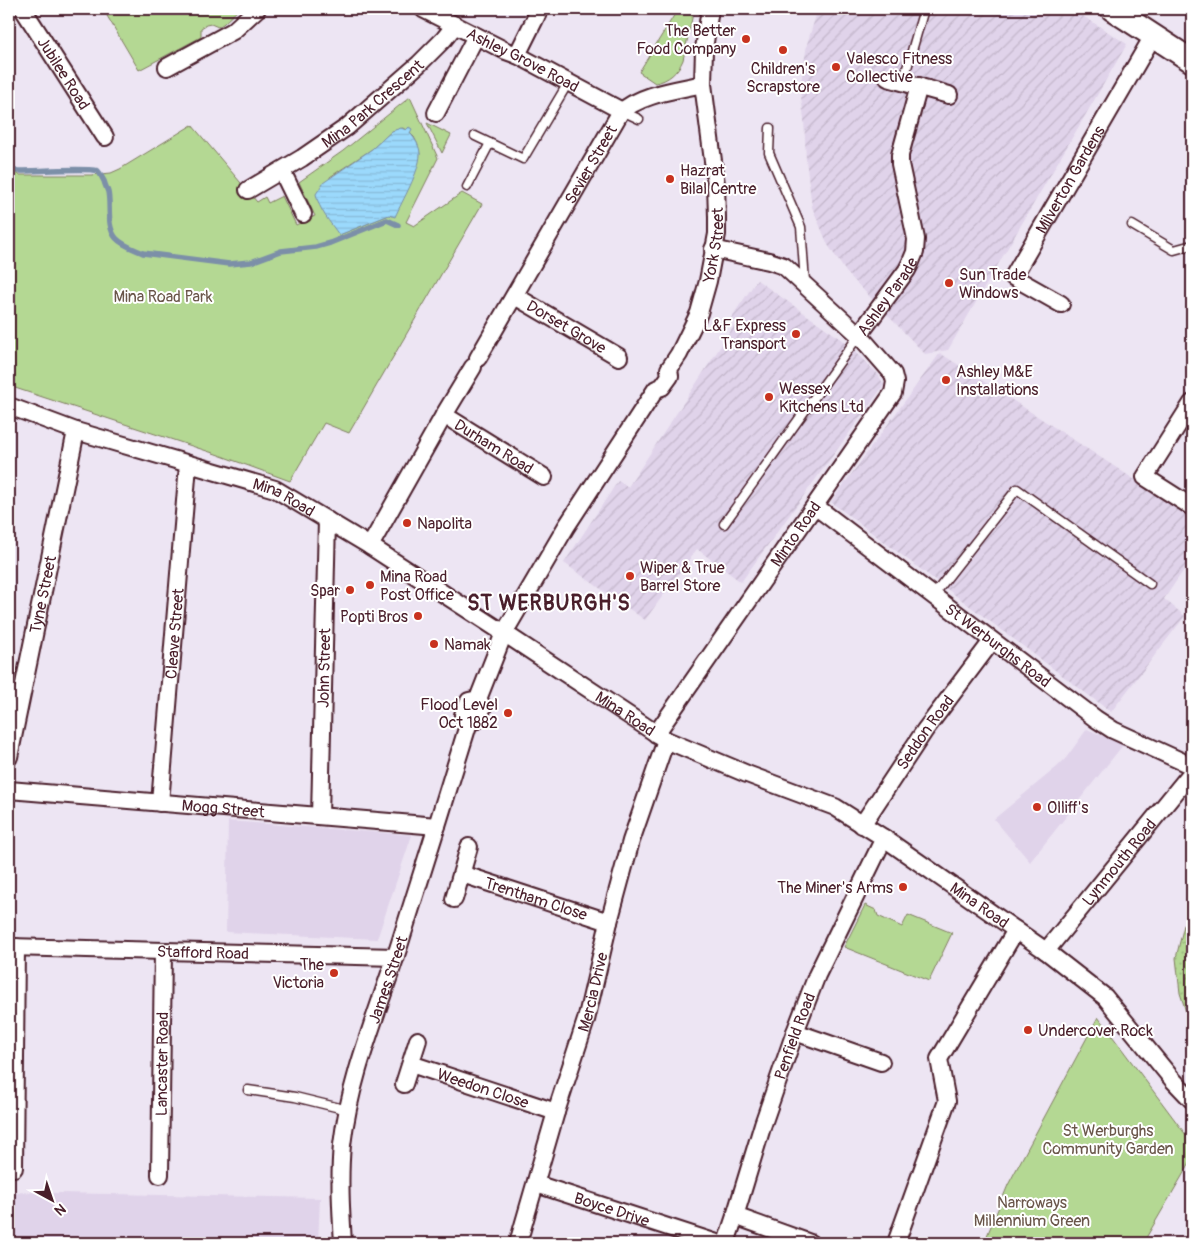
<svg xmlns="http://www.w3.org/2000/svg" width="1201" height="1252" viewBox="0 0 1201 1252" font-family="Pangolin,sans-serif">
<defs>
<pattern id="industrial-furrows" width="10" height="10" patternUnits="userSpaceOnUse" patternTransform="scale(1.25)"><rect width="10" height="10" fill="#e0d3ea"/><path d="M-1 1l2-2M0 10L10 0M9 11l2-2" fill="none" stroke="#c2b5c9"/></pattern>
<pattern id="garden-dots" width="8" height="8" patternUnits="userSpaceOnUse" patternTransform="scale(1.25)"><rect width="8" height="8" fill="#b4d893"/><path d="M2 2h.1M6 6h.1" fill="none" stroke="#9cb97f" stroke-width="1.8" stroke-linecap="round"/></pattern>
<pattern id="water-rules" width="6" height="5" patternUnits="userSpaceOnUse" patternTransform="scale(1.25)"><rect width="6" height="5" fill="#9bd9fc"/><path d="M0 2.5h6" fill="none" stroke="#87bad8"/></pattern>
</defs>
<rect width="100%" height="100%" fill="#ede5f3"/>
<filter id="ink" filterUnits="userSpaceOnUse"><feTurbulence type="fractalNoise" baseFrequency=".02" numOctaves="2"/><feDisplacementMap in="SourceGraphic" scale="10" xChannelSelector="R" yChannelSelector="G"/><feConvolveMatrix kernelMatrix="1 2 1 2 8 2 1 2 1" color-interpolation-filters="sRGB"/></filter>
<g filter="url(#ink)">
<path fill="#e0d3ea" d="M 1087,729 L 1123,745 L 1030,862 L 994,819 L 1057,767 L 1066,758 Z
M 228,821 L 412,835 L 377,939 L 226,932 Z
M 9,1192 L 320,1198 L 318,1243 L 9,1243 Z"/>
<path fill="url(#industrial-furrows)" d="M 818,9 L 1072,9 L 1127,44 L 948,350 L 925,354 L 846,272 L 828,245 L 812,207 L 806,160 L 804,119 L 800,89 L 807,44 Z
M 757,280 L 841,339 L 878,374 L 884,385 L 741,582 L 697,549 L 645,620 L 564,563 L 618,481 L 628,487 L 736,323 L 731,318 Z
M 940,353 L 1192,517 L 1192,558 L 1164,599 L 1185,616 L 1111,712 L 831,502 Z"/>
<path fill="#b4d893" stroke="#7f7c5f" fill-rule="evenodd" d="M 103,9 L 239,9 L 223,24 L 218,27 L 211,24 L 206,25 L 201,28 L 201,37 L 139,70 Z
M 678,9 L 694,9 L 683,60 C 678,72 668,81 655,83 L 639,72 Z
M 410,97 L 438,158 L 406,222 L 414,226 L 462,193 L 482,204 L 349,433 L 324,423 L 290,481 L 216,454 L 9,386 L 9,161 L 19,175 L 91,175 L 111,173 L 120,169 L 192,125 L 257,202 L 265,197 L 268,203 L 282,196 L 296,225 L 315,216 L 299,182 L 343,151 ZM 403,128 L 410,133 L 414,137 L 417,143 L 420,154 L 389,215 L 339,235 L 330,177 L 372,149 L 392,131 Z
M 427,123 L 451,135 L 442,153 Z
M 865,905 L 876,910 L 878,916 L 902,927 L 908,915 L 952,933 L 929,981 L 844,947 Z
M 1098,1017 L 1192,1143 L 1192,1159 L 1143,1243 L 984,1243 L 1008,1185 Z"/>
<path fill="url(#garden-dots)" stroke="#7f7c5f" d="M 1192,912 L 1192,1030 L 1180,993 L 1176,958 L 1184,925 Z"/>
<path fill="url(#water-rules)" stroke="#7b8fa8" d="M 409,127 L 412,129 L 410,133 C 415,139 420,146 420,154 C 420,171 402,201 395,217 L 389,215 L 339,235 C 330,222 319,210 316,194 L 323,183 L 372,149 L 392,131 L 401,128 L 406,130 Z"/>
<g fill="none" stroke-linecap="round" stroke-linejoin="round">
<path stroke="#7b8fa8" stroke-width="5.5" d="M 9,171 C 23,172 91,167 98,171 C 101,174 102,178 104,181 C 105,185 107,189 108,192 C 111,206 106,226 116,238 C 122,245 134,249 143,253 L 229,264 L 251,262 L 281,251 L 316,247 L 330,243 L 387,220 L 398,225"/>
<defs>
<path id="lane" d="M 903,82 L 924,9
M 622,111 L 639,119
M 770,128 L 769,153 L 801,227 L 805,282
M 475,136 L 523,159 L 568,83
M 467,187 L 490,143
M 1132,225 L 1174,250 L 1192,245
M 724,524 L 859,335
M 933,596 L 1017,489 L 1150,584
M 248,1090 L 295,1097 L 348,1110"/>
<g id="street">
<path id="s1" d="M 23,9 L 105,137"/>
<path id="s2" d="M 423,9 L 506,51 L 517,55 L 622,111"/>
<path d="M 517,55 L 540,9"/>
<path d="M 167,67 L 233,31 L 257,9"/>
<path d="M 888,78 L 949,95"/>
<path d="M 436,113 L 476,36"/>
<path d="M 282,171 L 303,214"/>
<path id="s3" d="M 248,190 L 302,158 L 347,127 L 419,64 L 444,39 L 455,25"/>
<path id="s4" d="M 515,296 L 619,357"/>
<path id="s5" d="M 1061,304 L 1013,277 L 1153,36"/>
<path id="s6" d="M 859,335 L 907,270 L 910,264 L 915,252 L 916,239 L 900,164 L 900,155 L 919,86"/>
<path id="s7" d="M 478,358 L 620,113 C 640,94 677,90 703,84"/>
<path d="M 1192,403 L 1145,477 L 1192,507"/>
<path id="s8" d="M 9,406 L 76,431 L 275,489 L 370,546 L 504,633 L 666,740 L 747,774 L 835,807 L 884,838 L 1046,951 L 1105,997 L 1172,1079 L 1192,1100"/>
<path id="s9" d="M 444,415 L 544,477"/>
<path id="s10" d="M 815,506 L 1096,719 L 1113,730 L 1192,766"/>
<path d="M 370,546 L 444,415 L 473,367"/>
<path id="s11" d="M 478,699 L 504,633 L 566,527 L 656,389 L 662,387 L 670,376 L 669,369 L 679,354 L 699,313 L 708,281 L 717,234 L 717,217 L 716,184 L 703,84 L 704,49 L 710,9"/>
<path d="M 469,722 L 463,715 L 469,701 L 478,699"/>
<path d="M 469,722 L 477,720 L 483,707 L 478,699"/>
<path id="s12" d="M 656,734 L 893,393 L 895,382 L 893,374 L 859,335 L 784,266 L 769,261 L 713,249"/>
<path id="s13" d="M 9,757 L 76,431"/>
<path id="s14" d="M 9,790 L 437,826"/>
<path id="s15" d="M 160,803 L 188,465"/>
<path id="s16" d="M 320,816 L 327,520"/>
<path id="s17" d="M 862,825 L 925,730 L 992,641"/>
<path id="s18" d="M 462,874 L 609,922"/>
<path d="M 454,899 L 469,847"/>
<path id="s19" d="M 9,947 L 396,957"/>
<path id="s20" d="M 1046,951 L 1192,772"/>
<path d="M 795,1032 L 881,1062"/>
<path id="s21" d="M 411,1064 L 556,1112"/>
<path d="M 404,1084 L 418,1040"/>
<path d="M 14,1168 L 16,947"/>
<path id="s22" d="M 160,1175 L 163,952"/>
<path id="s23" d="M 536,1184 L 717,1243"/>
<path d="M 735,1216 L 810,1243"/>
<path id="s24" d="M 343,1243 C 341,1211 339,1178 342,1145 C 350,1076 378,1012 399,946 C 423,871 446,797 469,722"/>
<path id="s25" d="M 518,1243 L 556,1112 L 586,1020 L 609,922 L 631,841 L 666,740"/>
<path id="s26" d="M 726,1243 L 735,1216 L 763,1124 L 795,1032 L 817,975 L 884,838"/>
<path d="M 896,1243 L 947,1101 L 939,1059 L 1016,930"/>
</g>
<path id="secondary" d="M 1112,9 L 1192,61"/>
</defs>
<use href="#lane" stroke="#4a1f2b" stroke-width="11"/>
<use href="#street" stroke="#4a1f2b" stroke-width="20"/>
<use href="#secondary" stroke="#4a1f2b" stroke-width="26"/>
<use href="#lane" stroke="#fff" stroke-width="8"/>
<use href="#street" stroke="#fff" stroke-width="16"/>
<use href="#secondary" stroke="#fff" stroke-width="22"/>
</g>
</g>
<g fill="#c8321e" stroke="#fff" stroke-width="2">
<circle cx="746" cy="39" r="5"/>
<circle cx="783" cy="50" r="5"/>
<circle cx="836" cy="67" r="5"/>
<circle cx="670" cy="179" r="5"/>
<circle cx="949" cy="283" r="5"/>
<circle cx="796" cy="334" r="5"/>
<circle cx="946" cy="380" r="5"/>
<circle cx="769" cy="397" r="5"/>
<circle cx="407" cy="523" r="5"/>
<circle cx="630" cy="576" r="5"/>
<circle cx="370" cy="585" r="5"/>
<circle cx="350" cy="590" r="5"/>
<circle cx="418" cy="616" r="5"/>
<circle cx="434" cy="644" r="5"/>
<circle cx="508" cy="713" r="5"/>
<circle cx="1037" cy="807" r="5"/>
<circle cx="903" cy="887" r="5"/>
<circle cx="334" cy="973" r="5"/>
<circle cx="1028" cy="1030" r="5"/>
</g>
<g text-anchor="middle" stroke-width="4" stroke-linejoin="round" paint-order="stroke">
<g font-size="16" fill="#4a1f2b" stroke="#fff" text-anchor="start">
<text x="736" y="36" text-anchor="end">The Better<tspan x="736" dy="18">Food Company</tspan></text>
<text x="846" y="64">Valesco Fitness<tspan x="846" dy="18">Collective</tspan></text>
<text x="783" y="74" text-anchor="middle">Children's<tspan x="783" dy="18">Scrapstore</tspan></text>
<text x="680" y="176">Hazrat<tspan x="680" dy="18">Bilal Centre</tspan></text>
<text x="959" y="280">Sun Trade<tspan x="959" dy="18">Windows</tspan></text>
<text x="786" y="331" text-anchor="end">L&amp;F Express<tspan x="786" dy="18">Transport</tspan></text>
<text x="956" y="377">Ashley M&amp;E<tspan x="956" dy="18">Installations</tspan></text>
<text x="779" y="394">Wessex<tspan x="779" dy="18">Kitchens Ltd</tspan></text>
<text x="417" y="529">Napolita</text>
<text x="640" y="573">Wiper &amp; True<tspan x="640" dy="18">Barrel Store</tspan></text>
<text x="380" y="582">Mina Road<tspan x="380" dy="18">Post Office</tspan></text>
<text x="340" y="596" text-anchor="end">Spar</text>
<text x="408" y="622" text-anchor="end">Popti Bros</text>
<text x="444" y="650">Namak</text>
<text x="498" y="710" text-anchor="end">Flood Level<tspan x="498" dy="18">Oct 1882</tspan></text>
<text x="1047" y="813">Olliff's</text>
<text x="893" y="893" text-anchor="end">The Miner's Arms</text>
<text x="324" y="970" text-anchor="end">The<tspan x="324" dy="18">Victoria</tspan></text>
<text x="1038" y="1036">Undercover Rock</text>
</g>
<g font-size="16" fill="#4a1f2b" stroke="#fff">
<text dy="6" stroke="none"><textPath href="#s2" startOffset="112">Ashley Grove Road</textPath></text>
<text dy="6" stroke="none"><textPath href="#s1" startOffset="76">Jubilee Road</textPath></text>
<text dy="6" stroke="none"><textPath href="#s3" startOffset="152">Mina Park Crescent</textPath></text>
<text dy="6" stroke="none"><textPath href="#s7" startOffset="224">Sevier Street</textPath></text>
<text dy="6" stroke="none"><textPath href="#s5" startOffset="168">Milverton Gardens</textPath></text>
<text dy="6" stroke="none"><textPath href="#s11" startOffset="519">York Street</textPath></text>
<text dy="6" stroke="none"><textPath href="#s6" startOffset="48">Ashley Parade</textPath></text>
<text dy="6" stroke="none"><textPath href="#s4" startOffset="60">Dorset Grove</textPath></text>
<text dy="6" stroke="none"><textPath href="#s9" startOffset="59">Durham Road</textPath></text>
<text dy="6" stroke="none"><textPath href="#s8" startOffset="290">Mina Road</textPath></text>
<text dy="6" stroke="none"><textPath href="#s12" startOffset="244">Minto Road</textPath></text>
<text dy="6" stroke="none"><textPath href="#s13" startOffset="166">Tyne Street</textPath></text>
<text dy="6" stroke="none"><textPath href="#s15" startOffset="170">Cleave Street</textPath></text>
<text dy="6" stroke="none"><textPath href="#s10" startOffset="230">St Werburghs Road</textPath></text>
<text dy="6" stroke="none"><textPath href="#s16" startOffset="148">John Street</textPath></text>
<text dy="6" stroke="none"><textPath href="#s8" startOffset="695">Mina Road</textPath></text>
<text dy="6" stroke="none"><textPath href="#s17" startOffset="112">Seddon Road</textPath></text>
<text dy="6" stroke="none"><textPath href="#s14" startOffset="215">Mogg Street</textPath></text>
<text dy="6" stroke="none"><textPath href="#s20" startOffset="115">Lynmouth Road</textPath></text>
<text dy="6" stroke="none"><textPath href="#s18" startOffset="78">Trentham Close</textPath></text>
<text dy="6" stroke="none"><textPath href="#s8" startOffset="1100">Mina Road</textPath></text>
<text dy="6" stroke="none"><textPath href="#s19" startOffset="194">Stafford Road</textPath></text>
<text dy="6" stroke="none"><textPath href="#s24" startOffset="270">James Street</textPath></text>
<text dy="6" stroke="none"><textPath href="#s25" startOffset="262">Mercia Drive</textPath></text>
<text dy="6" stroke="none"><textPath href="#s26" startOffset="218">Penfield Road</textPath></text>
<text dy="6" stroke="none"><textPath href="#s22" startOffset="111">Lancaster Road</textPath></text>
<text dy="6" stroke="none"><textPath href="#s21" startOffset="76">Weedon Close</textPath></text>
<text dy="6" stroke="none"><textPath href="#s23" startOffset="80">Boyce Drive</textPath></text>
</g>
<g font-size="16" fill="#6a564a" stroke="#fff">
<text x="163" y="302">Mina Road Park</text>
<text x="1108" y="1136">St Werburghs<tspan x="1108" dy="18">Community Garden</tspan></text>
<text x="1032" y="1208">Narroways<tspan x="1032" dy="18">Millennium Green</tspan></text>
</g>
<g font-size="21" font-weight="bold" letter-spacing="1" fill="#4a1f2b" stroke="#fff">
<text x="549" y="610">ST WERBURGH'S</text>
</g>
</g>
<rect width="1201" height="1252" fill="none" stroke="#fff" stroke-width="30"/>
<rect x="15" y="15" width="1171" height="1222" fill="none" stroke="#4a1f2b" stroke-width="2" filter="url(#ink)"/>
<g transform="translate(52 1200) rotate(140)" stroke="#ffffff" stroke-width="4" paint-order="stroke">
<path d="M0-4L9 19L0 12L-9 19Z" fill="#4a1f2b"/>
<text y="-8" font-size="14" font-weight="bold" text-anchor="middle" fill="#4a1f2b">N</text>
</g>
</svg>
